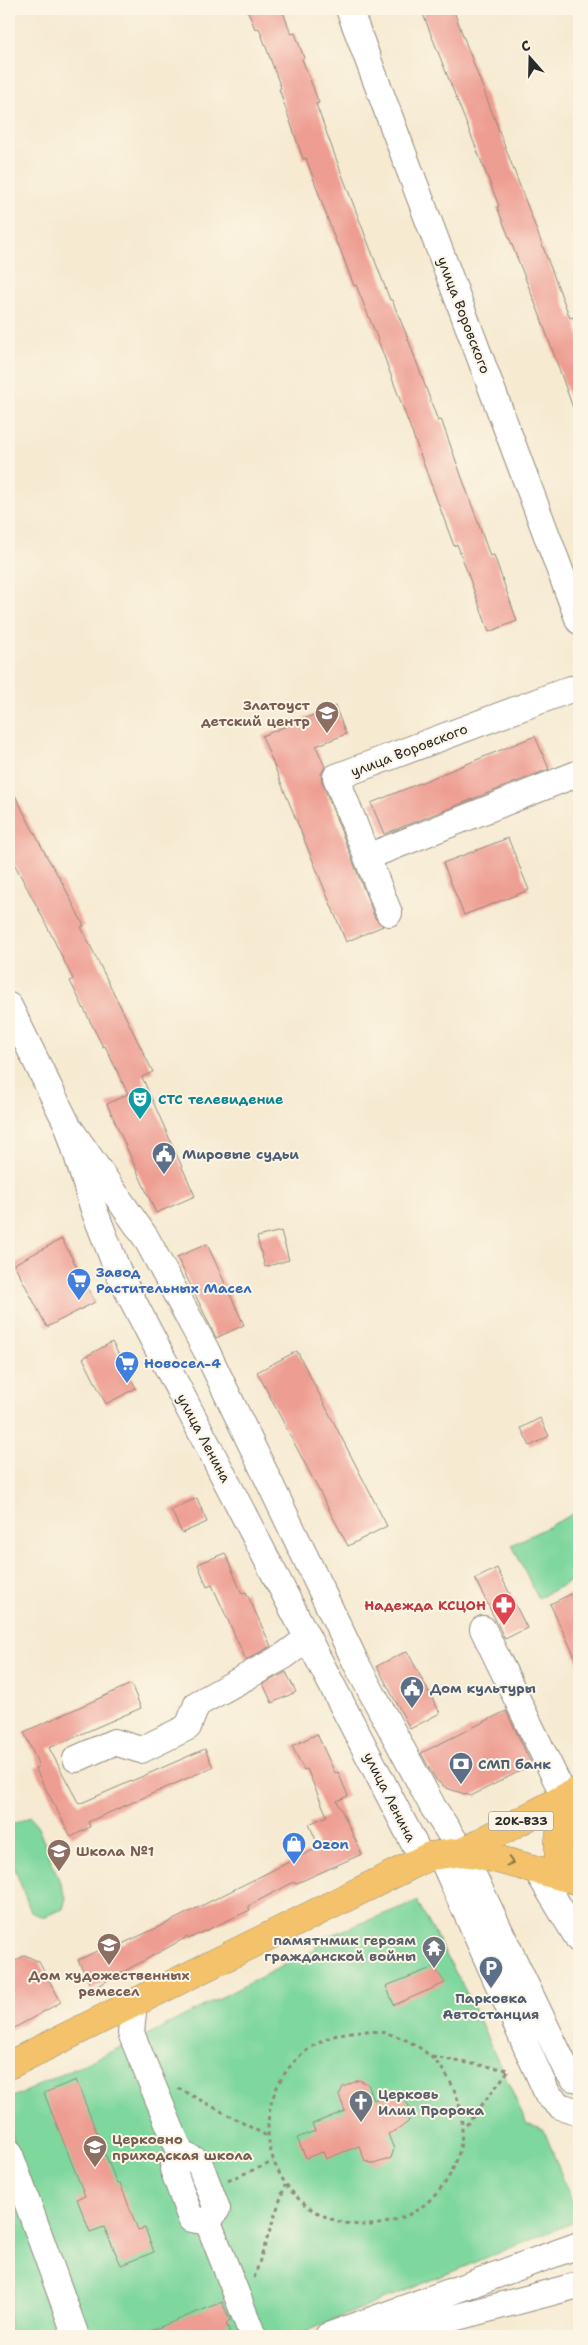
<svg xmlns="http://www.w3.org/2000/svg" width="588" height="2345" viewBox="0 0 588 2345" font-family="'Shantell Sans',sans-serif">
<rect width="100%" height="100%" fill="#fcf5e5"/>
<filter id="ink" filterUnits="userSpaceOnUse"><feTurbulence type="fractalNoise" baseFrequency=".02" numOctaves="2"/><feDisplacementMap in="SourceGraphic" scale="10" xChannelSelector="R" yChannelSelector="G"/><feConvolveMatrix kernelMatrix="1 2 1 2 8 2 1 2 1" color-interpolation-filters="sRGB"/></filter>
<filter id="wash" filterUnits="userSpaceOnUse"><feTurbulence type="fractalNoise" baseFrequency=".0096" numOctaves="4" result="noise"/><feDisplacementMap in="SourceGraphic" scale="20" xChannelSelector="R" yChannelSelector="G"/><feGaussianBlur stdDeviation="1.12" result="paint"/><feColorMatrix in="noise" values="0 0 0 0 0 0 0 0 0 0 0 0 0 0 0 0 0 1.4 0 .05"/><feComposite in="paint" operator="in"/></filter>
<g filter="url(#wash)">
<rect width="100%" height="100%" fill="#f6ead1"/>
<path fill="#7ed79d" stroke="#548164" d="M 579,1511 L 579,1577 L 538,1598 L 512,1545 Z
M 30,1817 L 37,1825 L 66,1897 L 63,1909 L 43,1917 L 31,1912 L 9,1853 L 9,1826 Z
M 417,1901 L 465,1990 L 527,2124 L 544,2130 L 579,2220 L 294,2336 L 85,2336 L 9,2128 L 9,2099 L 153,2032 L 314,1950 L 319,1940 Z
M 9,2169 L 69,2336 L 9,2336 Z"/>
<g id="blocks">
<path fill="#ee9d92" d="M 247,9 L 282,9 L 291,34 L 295,33 L 304,58 L 302,59 L 319,103 L 316,104 L 341,172 L 390,300 L 392,300 L 407,336 L 438,421 L 441,419 L 490,556 L 494,555 L 517,621 L 489,632 L 457,544 L 454,546 L 375,332 L 356,285 L 354,286 L 338,244 L 337,245 L 306,158 L 303,159 L 279,89 L 281,88 L 259,28 L 255,29 Z
M 421,9 L 453,9 L 549,263 L 570,318 L 573,317 L 579,335 L 579,419 L 577,419 L 539,313 L 497,207 L 499,206 Z
M 335,706 L 346,734 L 316,746 L 325,767 L 321,774 L 322,782 L 375,918 L 383,926 L 346,942 L 262,736 Z
M 535,736 L 549,769 L 384,834 L 371,803 Z
M 9,784 L 47,857 L 62,882 L 84,926 L 81,927 L 153,1072 L 142,1077 L 195,1196 L 156,1213 L 107,1104 L 128,1094 L 105,1046 L 103,1047 L 70,981 L 73,979 L 41,914 L 9,854 Z
M 508,838 L 529,890 L 464,915 L 443,863 Z
M 281,1231 L 289,1260 L 265,1267 L 257,1237 Z
M 62,1239 L 95,1302 L 47,1327 L 14,1264 Z
M 207,1244 L 244,1325 L 216,1338 L 177,1257 Z
M 112,1342 L 136,1388 L 106,1404 L 83,1358 Z
M 297,1351 L 387,1526 L 348,1546 L 257,1372 Z
M 540,1418 L 549,1436 L 530,1446 L 521,1428 Z
M 197,1498 L 207,1522 L 182,1533 L 171,1510 Z
M 225,1553 L 242,1594 L 246,1592 L 271,1646 L 246,1660 L 212,1585 L 207,1587 L 198,1564 Z
M 497,1568 L 527,1628 L 505,1639 L 475,1579 Z
M 571,1594 L 579,1612 L 579,1665 L 550,1604 Z
M 407,1651 L 440,1713 L 410,1729 L 377,1666 Z
M 286,1672 L 296,1692 L 272,1703 L 263,1684 Z
M 131,1684 L 141,1708 L 49,1748 L 79,1804 L 205,1749 L 213,1767 L 88,1822 L 90,1827 L 71,1837 L 35,1768 L 39,1766 L 24,1732 Z
M 506,1711 L 532,1765 L 471,1796 L 446,1788 L 436,1780 L 421,1753 Z
M 317,1734 L 335,1773 L 338,1772 L 348,1796 L 337,1801 L 362,1854 L 295,1884 L 294,1882 L 248,1906 L 250,1910 L 188,1939 L 187,1937 L 92,1989 L 78,1960 L 120,1940 L 122,1944 L 165,1924 L 319,1847 L 309,1824 L 327,1816 L 307,1769 L 304,1770 L 292,1746 Z
M 25,1955 L 39,1962 L 61,2002 L 9,2031 L 9,1965 Z
M 434,1967 L 445,1983 L 394,2005 L 386,1986 Z
M 76,2080 L 117,2184 L 120,2183 L 138,2230 L 145,2228 L 154,2252 L 121,2265 L 104,2227 L 90,2232 L 77,2199 L 85,2196 L 44,2093 Z
M 359,2080 L 368,2084 L 374,2100 L 385,2095 L 397,2095 L 402,2097 L 409,2106 L 410,2117 L 408,2122 L 399,2129 L 388,2134 L 394,2149 L 391,2158 L 374,2164 L 365,2161 L 359,2146 L 326,2159 L 323,2152 L 306,2158 L 297,2138 L 315,2131 L 312,2124 L 345,2111 L 339,2095 L 343,2087 Z
M 222,2302 L 230,2320 L 226,2323 L 230,2333 L 223,2336 L 138,2336 Z"/>
</g>
</g>
<g filter="url(#ink)">
<use href="#blocks" fill-opacity="0" stroke="#908a7e" stroke-width="1"/>
<g fill="none" stroke-linecap="round" stroke-linejoin="round">
<defs>
<path id="minor" d="M 349,9 L 579,621
M 579,691 L 571,689 L 336,777 L 367,857 L 579,773
M 367,857 L 389,913
M 9,1006 L 68,1126 L 94,1210 L 119,1274 L 422,1859
M 68,1126 L 146,1238 L 206,1350 L 357,1665 L 433,1807 L 462,1852 L 566,2069 L 573,2078 L 579,2079
M 483,1629 L 565,1798
M 76,1759 L 114,1742 L 141,1750 L 188,1727 L 197,1704 L 284,1656 L 308,1638
M 440,1854 L 548,2095 L 560,2106 L 579,2112
M 536,1869 L 579,1940
M 134,2002 L 131,2033 L 181,2154 L 199,2162 L 217,2209 L 208,2222 L 253,2336
M 9,2152 L 76,2336
M 181,2154 L 173,2169 L 191,2219 L 208,2222
M 328,2336 L 579,2245
M 385,2336 L 579,2285"/>
<path id="major" d="M 462,1852 L 579,1790
M 561,1875 C 554,1838 561,1825 576,1792
M 9,2065 L 430,1856 L 462,1852 L 477,1854 L 579,1881"/>
</defs>
<use href="#minor" stroke="#908a7e" stroke-width="28"/>
<use href="#major" stroke="#908a7e" stroke-width="29"/>
<path stroke="#908a7e" stroke-width="3" stroke-dasharray="4 4" stroke-linecap="butt" d="M268 2128a97 97 0 1 1 194 0a97 97 0 1 1-194 0Z
M 432,2057 L 509,2070 L 464,2128
M 178,2088 L 267,2136
M 228,2180 L 273,2162
M 254,2278 L 285,2185"/>
<use href="#minor" stroke="#fff" stroke-width="26"/>
<use href="#major" stroke="#f3c26a" stroke-width="28"/>
</g>
<defs><path id="oneway-chevron" d="M-2-3.5L2.5 0L-2 3.5" fill="none" stroke-width="1.6" stroke-linecap="round" stroke-linejoin="round" transform="scale(1.25)"/></defs>
<use stroke="#8f764a" href="#oneway-chevron" transform="translate(510 1862) rotate(15)"/>
</g>
<defs>
<symbol id="school-pin" viewBox="-11 -11 22 30"><path d="M0 17L-7.5 6A9.5 9.5 0 1 1 7.5 6Z" fill="#8d6e63" stroke="#fcf5e5"/><path d="M0-5L7-2L0 1L-7-2ZM-4 1L0 2.5L4 1V4Q0 6-4 4Z" fill="#fff"/></symbol>
<symbol id="theatre-pin" viewBox="-11 -11 22 30"><path d="M0 17L-7.5 6A9.5 9.5 0 1 1 7.5 6Z" fill="#0f9aa8" stroke="#fcf5e5"/><path d="M-5-5.5Q0-4 5-5.5V0Q5 5 0 6Q-5 5-5 0ZM-3.3-2.5H-1v1.5H-3.3ZM1-2.5H3.3v1.5H1ZM-2.8 1Q0 5.5 2.8 1Z" fill="#fff"/></symbol>
<symbol id="civic-pin" viewBox="-11 -11 22 30"><path d="M0 17L-7.5 6A9.5 9.5 0 1 1 7.5 6Z" fill="#5c6f8a" stroke="#fcf5e5"/><path d="M-.6-6.5H3V-4.5H.6V-3L4-1V1h2V6H-6V1h2V-1L-.6-3ZM-1.2 2.5V6h2.4V2.5Z" fill="#fff"/></symbol>
<symbol id="supermarket-pin" viewBox="-11 -11 22 30"><path d="M0 17L-7.5 6A9.5 9.5 0 1 1 7.5 6Z" fill="#3f7fe0" stroke="#fcf5e5"/><path d="M-6-5.5h2.5l.6 2H6L4.5 2H-2.5L-4.4-4H-6ZM-1.5 3.2a1.3 1.3 0 1 0 .1 0ZM3 3.2a1.3 1.3 0 1 0 .1 0Z" fill="#fff"/></symbol>
<symbol id="pharmacy-pin" viewBox="-11 -11 22 30"><path d="M0 17L-7.5 6A9.5 9.5 0 1 1 7.5 6Z" fill="#e0444e" stroke="#fcf5e5"/><path d="M-2-6h4v4h4v4h-4v4h-4v-4h-4v-4h4Z" fill="#fff"/></symbol>
<symbol id="bank-pin" viewBox="-11 -11 22 30"><path d="M0 17L-7.5 6A9.5 9.5 0 1 1 7.5 6Z" fill="#5c6f8a" stroke="#fcf5e5"/><path d="M-6-4H6V4H-6ZM0-2.3a2.3 2.3 0 1 0 0 4.6a2.3 2.3 0 1 0 0-4.6Z" fill="#fff"/></symbol>
<symbol id="shop-pin" viewBox="-11 -11 22 30"><path d="M0 17L-7.5 6A9.5 9.5 0 1 1 7.5 6Z" fill="#3f7fe0" stroke="#fcf5e5"/><path d="M-5-2.5h2.3a2.7 3.5 0 0 1 5.4 0H5L5.5 6h-11ZM-1.5-2.5h3a1.5 2.3 0 0 0-3 0Z" fill="#fff"/></symbol>
<symbol id="temple-pin" viewBox="-11 -11 22 30"><path d="M0 17L-7.5 6A9.5 9.5 0 1 1 7.5 6Z" fill="#6b7280" stroke="#fcf5e5"/><path d="M0-6L5-2H3V0L6.5 2.5H4V6H1.5V3h-3V6H-4V2.5H-6.5L-3 0V-2H-5Z" fill="#fff"/></symbol>
<symbol id="parking-pin" viewBox="-11 -11 22 30"><path d="M0 17L-7.5 6A9.5 9.5 0 1 1 7.5 6Z" fill="#5c6f8a" stroke="#fcf5e5"/><path d="M-3.5-5.5H1a3.5 3.5 0 0 1 0 7H-1V5.5H-3.5ZM-1-3.4V-.6H.8a1.4 1.4 0 0 0 0-2.8Z" fill="#fff"/></symbol>
<symbol id="church-pin" viewBox="-11 -11 22 30"><path d="M0 17L-7.5 6A9.5 9.5 0 1 1 7.5 6Z" fill="#6b7280" stroke="#fcf5e5"/><path d="M-1.2-6h2.4v3.5h3.3v2.4h-3.3V6h-2.4V-.1h-3.3v-2.4h3.3Z" fill="#fff"/></symbol>
</defs>
<g fill-rule="evenodd">
<use href="#school-pin" x="313" y="699" width="28" height="38"/>
<use href="#theatre-pin" x="126" y="1085" width="28" height="38"/>
<use href="#civic-pin" x="150" y="1140" width="28" height="38"/>
<use href="#supermarket-pin" x="65" y="1266" width="28" height="38"/>
<use href="#supermarket-pin" x="113" y="1349" width="28" height="38"/>
<use href="#pharmacy-pin" x="490" y="1591" width="28" height="38"/>
<use href="#civic-pin" x="398" y="1674" width="28" height="38"/>
<use href="#bank-pin" x="447" y="1750" width="28" height="38"/>
<use href="#shop-pin" x="280" y="1830" width="28" height="38"/>
<use href="#school-pin" x="45" y="1837" width="28" height="38"/>
<use href="#school-pin" x="95" y="1931" width="28" height="38"/>
<use href="#temple-pin" x="420" y="1934" width="28" height="38"/>
<use href="#parking-pin" x="477" y="1954" width="28" height="38"/>
<use href="#church-pin" x="347" y="2088" width="28" height="38"/>
<use href="#school-pin" x="81" y="2133" width="28" height="38"/>
</g>
<g text-anchor="middle" stroke-width="4" stroke-linejoin="round" paint-order="stroke">
<rect fill="#fcf5e5" stroke="#6a6863" stroke-width="1" x="488.5" y="1811.5" width="65" height="19" rx="4"/>
<g font-size="12" font-weight="bold" fill="#2b2b2b">
<text x="521" y="1825">20К-В33</text>
</g>
<g font-size="14" fill="#2b2b2b" stroke="#fcf5e5">
<text transform="translate(464 315) rotate(69)" y="5">улица Воровского</text>
<text transform="translate(409 750) rotate(-21)" y="5">улица Воровского</text>
<text transform="translate(204 1438) rotate(62)" y="5">улица Ленина</text>
<text transform="translate(390 1797) rotate(63)" y="5">улица Ленина</text>
</g>
<g font-size="14" font-weight="bold" fill="#785e54" stroke="#fcf5e5" text-anchor="start">
<text x="310" y="710" text-anchor="end">Златоуст<tspan x="310" dy="16">детский центр</tspan></text>
<text x="76" y="1856">Школа №1</text>
<text x="109" y="1980" text-anchor="middle">Дом художественных<tspan x="109" dy="16">ремесел</tspan></text>
<text x="112" y="2144">Церковно<tspan x="112" dy="16">приходская школа</tspan></text>
</g>
<g font-size="14" font-weight="bold" fill="#0d838f" stroke="#fcf5e5" text-anchor="start">
<text x="158" y="1104">СТС телевидение</text>
</g>
<g font-size="14" font-weight="bold" fill="#4e5e75" stroke="#fcf5e5" text-anchor="start">
<text x="182" y="1159">Мировые судьи</text>
<text x="430" y="1693">Дом культуры</text>
<text x="478" y="1769">СМП банк</text>
<text x="491" y="2003" text-anchor="middle">Парковка<tspan x="491" dy="16">Автостанция</tspan></text>
</g>
<g font-size="14" font-weight="bold" fill="#366cbe" stroke="#fcf5e5" text-anchor="start">
<text x="96" y="1277">Завод<tspan x="96" dy="16">Растительных Масел</tspan></text>
<text x="144" y="1368">Новосел-4</text>
<text x="312" y="1849">Ozon</text>
</g>
<g font-size="14" font-weight="bold" fill="#be3a42" stroke="#fcf5e5" text-anchor="end">
<text x="486" y="1610">Надежда КСЦОН</text>
</g>
<g font-size="14" font-weight="bold" fill="#5b616d" stroke="#fcf5e5" text-anchor="end">
<text x="416" y="1945">памятнмик героям<tspan x="416" dy="16">гражданской войны</tspan></text>
<text x="378" y="2099" text-anchor="start">Церковь<tspan x="378" dy="16">Илии Пророка</tspan></text>
</g>
</g>
<rect width="588" height="2345" fill="none" stroke="#fcf5e5" stroke-width="30"/>
<g transform="translate(530 58) rotate(340)" stroke="#fcf5e5" stroke-width="4" paint-order="stroke">
<path d="M0-4L9 19L0 12L-9 19Z" fill="#2b2b2b"/>
<text y="-8" font-size="14" font-weight="bold" text-anchor="middle" fill="#2b2b2b">С</text>
</g>
</svg>
